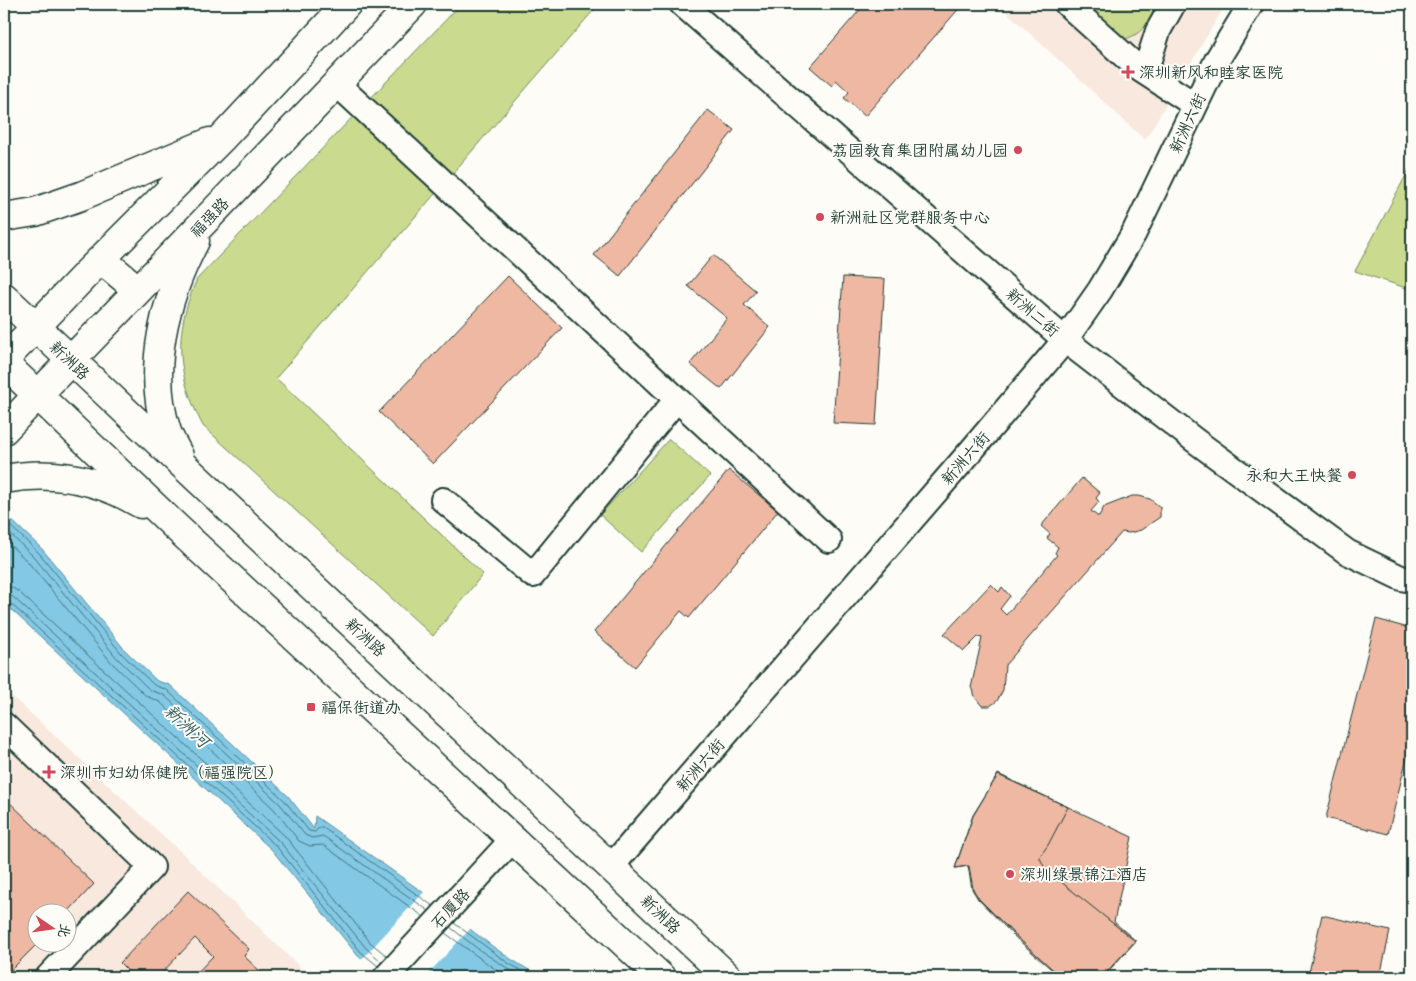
<svg xmlns="http://www.w3.org/2000/svg" width="1416" height="981" viewBox="0 0 1416 981" font-family="'Indie Flower','LXGW WenKai TC',sans-serif">
<rect width="100%" height="100%" fill="#fdfcf7"/>
<filter id="ink" filterUnits="userSpaceOnUse"><feTurbulence type="fractalNoise" baseFrequency=".02" numOctaves="2"/><feDisplacementMap in="SourceGraphic" scale="10" xChannelSelector="R" yChannelSelector="G"/><feConvolveMatrix kernelMatrix="1 2 1 2 8 2 1 2 1" color-interpolation-filters="sRGB"/></filter>
<g filter="url(#ink)">
<path fill="#f9e8de" fill-rule="evenodd" d="M 998,4 L 1226,4 L 1145,140 Z
M 4,689 L 183,854 L 310,977 L 4,977 ZM 38,914 L 68,914 L 68,944 L 38,944 Z"/>
<path fill="#cada8e" stroke="#748c61" d="M 461,4 L 599,4 L 276,378 L 483,574 L 433,636 L 203,426 C 176,374 173,333 197,279 Z
M 1085,4 L 1156,4 C 1151,22 1141,36 1121,40 Z
M 1412,164 L 1412,290 L 1355,271 Z
M 669,439 L 710,476 L 641,552 L 600,515 Z"/>
<path fill="#83c8e4" stroke="#5b909e" d="M 4,513 L 42,549 L 125,650 L 157,681 L 170,685 L 288,796 L 314,829 L 315,816 C 351,842 388,867 424,893 C 463,922 500,957 543,977 L 384,977 L 358,956 L 272,850 L 4,603 Z"/>
<path fill="#fdfcf7" d="M 425,891 L 472,927 L 425,977 L 380,977 L 360,961 Z"/>
<g fill="none" stroke-linecap="round" stroke-linejoin="round">
<path stroke="#47757a" stroke-width="1" d="M 4,520 L 39,553 L 122,654 L 154,685 L 167,690 L 284,800 L 309,831 L 315,832 L 320,827 L 322,827 L 433,906
M 4,528 L 34,557 L 117,658 L 150,690 L 164,695 L 280,804 L 305,835 L 312,838 L 323,836 L 429,911
M 4,539 L 28,562 L 112,663 L 146,696 L 160,702 L 274,809 L 299,841 L 310,846 L 323,845 L 424,917
M 4,586 L 11,587 L 19,592 L 285,836 L 371,943 L 387,956
M 4,594 L 13,597 L 280,842 L 366,948 L 382,962
M 4,600 L 9,602 L 276,846 L 361,952 L 378,966
M 454,923 L 508,963 L 533,977
M 450,927 L 478,949 L 521,977
M 445,933 L 506,977"/>
</g>
<path fill="#efb8a3" stroke="#1f3d34" d="M 865,4 L 963,4 L 865,116 L 844,98 L 849,92 L 836,80 L 832,86 L 810,67 Z
M 708,110 L 734,130 L 620,276 L 594,255 Z
M 713,255 L 756,291 L 744,305 L 770,327 L 721,389 L 690,364 L 727,318 L 688,286 Z
M 508,276 L 562,328 L 433,464 L 379,412 Z
M 843,277 L 885,279 L 876,425 L 833,423 Z
M 729,470 L 778,511 L 689,618 L 681,611 L 635,667 L 594,632 Z
M 1082,478 L 1100,493 L 1096,498 L 1099,502 L 1091,511 L 1097,516 L 1099,516 L 1104,507 L 1132,496 L 1139,496 L 1150,499 L 1160,507 L 1160,517 L 1141,530 L 1129,533 L 1122,532 L 1005,665 L 1003,690 L 997,701 L 990,706 L 982,706 L 975,697 L 973,689 L 971,688 L 982,638 L 978,637 L 964,651 L 944,634 L 991,584 L 999,592 L 1002,587 L 1010,596 L 1000,609 L 1006,615 L 1057,555 L 1055,553 L 1058,547 L 1047,538 L 1050,534 L 1041,526 Z
M 1376,619 L 1412,629 L 1412,737 L 1388,834 L 1326,818 Z
M 998,774 L 1132,837 L 1114,922 L 1136,941 L 1103,977 L 1059,976 L 1016,938 L 978,899 L 972,889 L 968,866 L 955,868 L 973,816 Z
M 998,775 L 1068,807 L 1048,845 L 1040,856 L 1040,858 L 1045,869 L 1135,941 L 1102,977 L 1060,976 L 1017,937 L 979,899 L 973,889 L 969,866 L 955,868 L 973,815 Z
M 4,797 L 94,884 L 66,914 L 38,914 L 38,943 L 4,977 Z
M 188,891 L 249,949 L 244,956 L 266,977 L 193,977 L 213,956 L 195,938 L 158,977 L 134,977 L 120,963 Z
M 1322,915 L 1390,931 L 1380,977 L 1308,977 Z"/>
<g fill="none" stroke-linecap="round" stroke-linejoin="round">
<defs>
<path id="minor" d="M 682,4 L 1065,340 L 1197,442 L 1347,552 L 1401,578 L 1412,580
M 1067,4 L 1138,68 L 1195,105
M 1145,72 L 1158,31 L 1173,4
M 337,84 L 829,540
M 443,500 L 533,575 L 677,399
M 4,725 L 152,867 L 48,977
M 611,867 L 971,451 L 1065,340 L 1100,290 L 1134,233 L 1217,60 L 1251,4
M 386,977 L 513,839"/>
<path id="major" d="M 4,217 L 35,212 L 81,196 L 210,142
M 101,259 L 138,290
M 4,297 L 728,977
M 4,360 L 88,272 L 223,137 L 347,4
M 4,363 L 177,528 L 661,977
M 4,430 L 413,4
M 179,456 C 175,448 170,440 167,432 C 146,369 165,298 195,241
M 4,479 C 52,470 99,479 141,504"/>
</defs>
<use href="#minor" stroke="#1f3d34" stroke-width="28"/>
<use href="#major" stroke="#1f3d34" stroke-width="31"/>
<use href="#minor" stroke="#fdfcf7" stroke-width="24"/>
<use href="#major" stroke="#fdfcf7" stroke-width="28"/>
</g>
</g>
<g fill="#d1495b" stroke="#fdfcf7" stroke-width="2">
<path d="M1125.5 64.5h5v5h5v5h-5v5h-5v-5h-5v-5h5z"/>
<circle cx="1018" cy="150" r="5"/>
<circle cx="820" cy="217" r="5"/>
<circle cx="1352" cy="475" r="5"/>
<rect x="306" y="702" width="10" height="10" rx="2.5"/>
<path d="M46.5 764.5h5v5h5v5h-5v5h-5v-5h-5v-5h5z"/>
<circle cx="1010" cy="874" r="5"/>
</g>
<g text-anchor="middle" stroke-width="4" stroke-linejoin="round" paint-order="stroke">
<g font-size="16" fill="#1f3d34" stroke="#fdfcf7" text-anchor="start">
<text x="1139" y="78">深圳新风和睦家医院</text>
<text x="1008" y="156" text-anchor="end">荔园教育集团附属幼儿园</text>
<text x="830" y="223">新洲社区党群服务中心</text>
<text x="1342" y="481" text-anchor="end">永和大王快餐</text>
<text x="321" y="713">福保街道办</text>
<text x="60" y="778">深圳市妇幼保健院（福强院区）</text>
<text x="1020" y="880">深圳绿景锦江酒店</text>
</g>
<g font-size="16" fill="#1f3d34" stroke="#fdfcf7">
<text transform="translate(1187 123) rotate(-65)" y="6">新洲六街</text>
<text transform="translate(209 217) rotate(-46)" y="6">福强路</text>
<text transform="translate(1033 312) rotate(41)" y="6">新洲二街</text>
<text transform="translate(70 360) rotate(44)" y="6">新洲路</text>
<text transform="translate(965 458) rotate(-49)" y="6">新洲六街</text>
<text transform="translate(366 637) rotate(43)" y="6">新洲路</text>
<text transform="translate(700 765) rotate(-49)" y="6">新洲六街</text>
<text transform="translate(450 908) rotate(-47)" y="6">石厦路</text>
<text transform="translate(661 914) rotate(44)" y="6">新洲路</text>
</g>
<g font-size="18" font-style="italic" fill="#386060" stroke="#fdfcf7">
<text transform="translate(187 726) rotate(43)" y="6">新洲河</text>
</g>
</g>
<rect width="1416" height="981" fill="none" stroke="#fdfcf7" stroke-width="20"/>
<rect x="10" y="10" width="1396" height="961" fill="none" stroke="#1f3d34" stroke-width="2" filter="url(#ink)"/>
<g transform="translate(52 928) rotate(103)"><circle r="24" fill="#fdfcf7" stroke="#a4b0a9"/>
<path d="M0-4L9 19L0 12L-9 19Z" fill="#d1495b"/>
<text y="-8" font-size="14" font-weight="bold" text-anchor="middle" fill="#1f3d34">北</text>
</g>
</svg>
